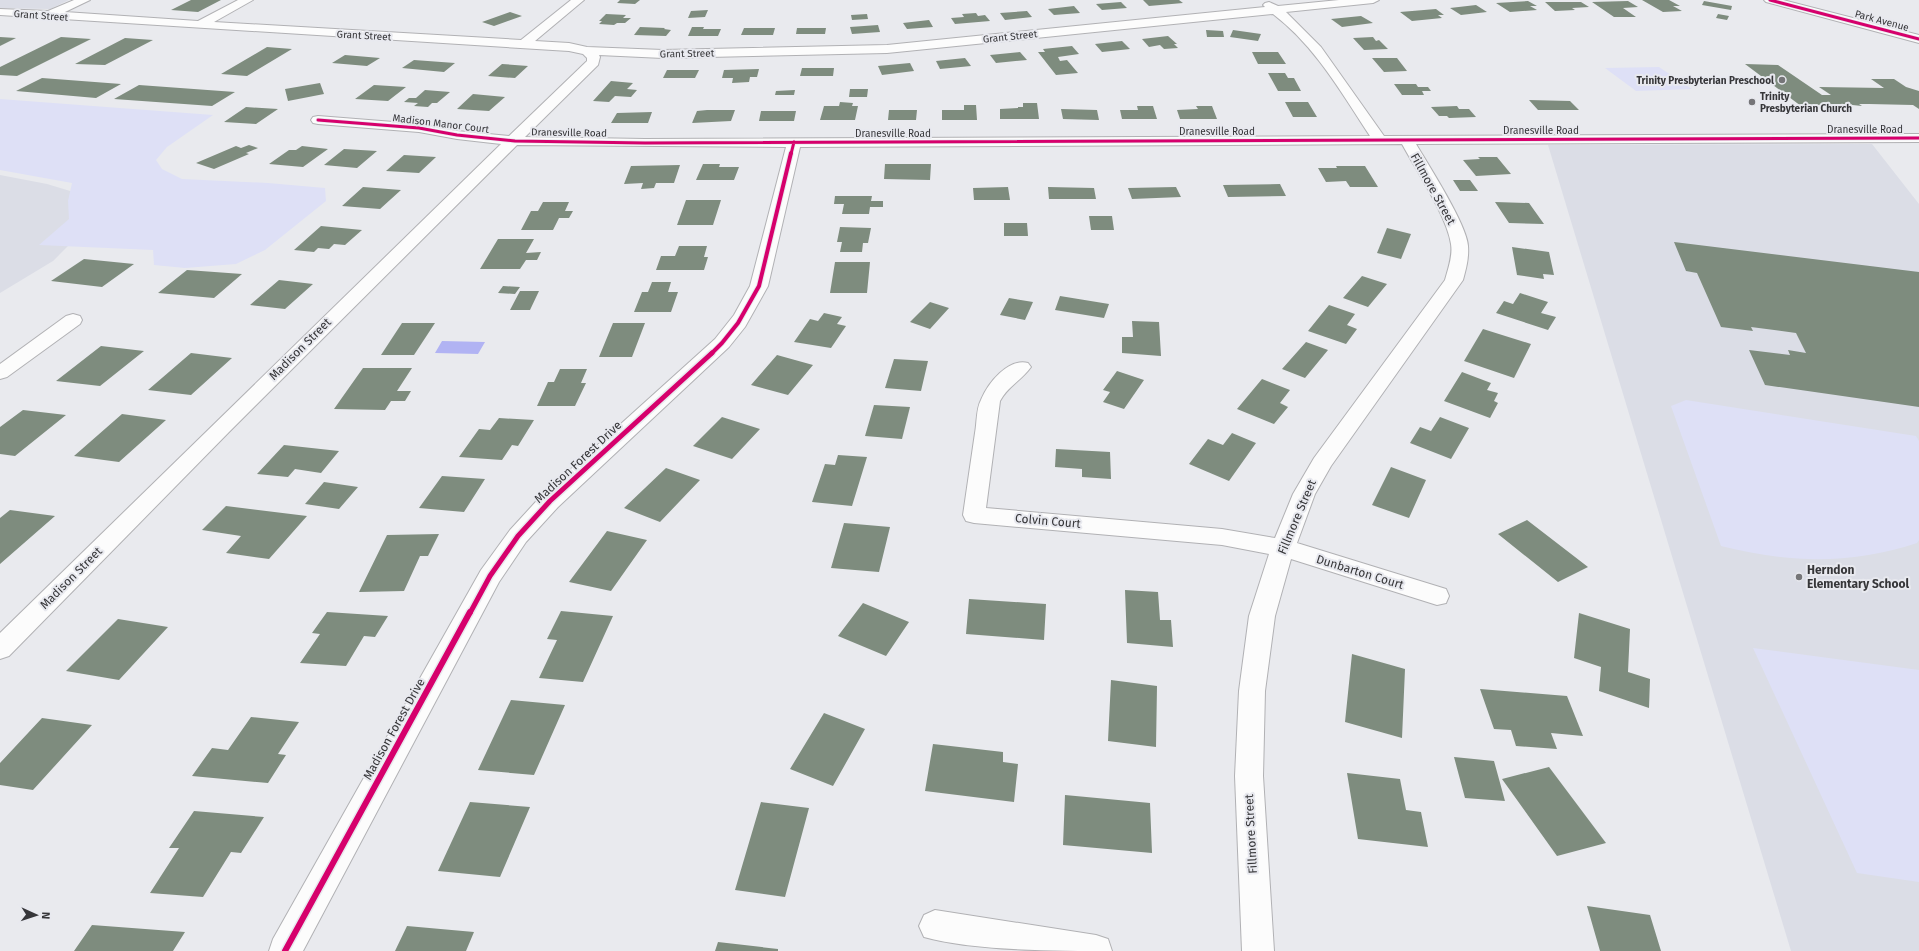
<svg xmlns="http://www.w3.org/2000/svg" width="1919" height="951" viewBox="0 0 1919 951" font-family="'Fira Sans',sans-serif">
<rect width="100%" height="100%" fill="#e9eaee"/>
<path fill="#dbdde6" d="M 0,0 L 69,0 L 50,9 L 0,8 Z
M 1872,144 L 1919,204 L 1919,951 L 1791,951 L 1548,145 Z
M 0,175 L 47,184 L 90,197 L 98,216 L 53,261 L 0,293 Z"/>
<path fill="#dee0f6" d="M 1659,67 L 1692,89 L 1636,91 L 1605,68 Z
M 0,99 L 213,115 L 167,147 L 156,160 L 162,169 L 182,179 L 268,183 L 325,188 L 326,201 L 265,250 L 236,264 L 185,268 L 154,265 L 153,250 L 39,245 L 69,219 L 68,201 L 72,183 L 0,170 Z
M 1686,400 L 1916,436 L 1919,441 L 1919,540 L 1917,543 C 1850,565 1788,563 1721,546 L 1671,406 Z
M 1753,648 L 1919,670 L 1919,882 L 1857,873 Z"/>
<path fill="#b1b3f3" d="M 442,341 L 485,342 L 478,354 L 435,353 Z"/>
<path fill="#7e8c7e" d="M 191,0 L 221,0 L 198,12 L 171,10 Z
M 620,0 L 640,0 L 635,4 L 617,3 Z
M 1143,0 L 1179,0 L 1183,3 L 1149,6 Z
M 1642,0 L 1669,0 L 1680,6 L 1673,6 L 1682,11 L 1663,12 Z
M 1528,1 L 1537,6 L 1530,6 L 1537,10 L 1510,12 L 1496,3 Z
M 1628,1 L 1638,7 L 1623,8 L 1636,17 L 1614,17 L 1592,2 Z
M 1704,1 L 1732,6 L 1731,10 L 1702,5 Z
M 1121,2 L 1127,8 L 1102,10 L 1096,4 Z
M 1545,2 L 1581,2 L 1589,7 L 1572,8 L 1575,10 L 1555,11 Z
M 1476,5 L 1487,12 L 1461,15 L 1450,8 Z
M 1074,6 L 1080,13 L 1054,15 L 1048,9 Z
M 1436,9 L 1444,15 L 1438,15 L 1442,18 L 1412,21 L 1400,12 Z
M 708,10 L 705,17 L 688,18 L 691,11 Z
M 1027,11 L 1032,17 L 1005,20 L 1000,13 Z
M 510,12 L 522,16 L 494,26 L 482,22 Z
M 976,13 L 978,16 L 985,15 L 990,21 L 955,24 L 951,18 L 964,17 L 962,14 Z
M 606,14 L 626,15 L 623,18 L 631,18 L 625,23 L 617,23 L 614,25 L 599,24 L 602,21 L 599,21 Z
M 867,14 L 868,19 L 852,20 L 851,15 Z
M 1718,14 L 1729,16 L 1727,20 L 1716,18 Z
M 1361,16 L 1373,23 L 1342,27 L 1331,19 Z
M 929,20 L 933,27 L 907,29 L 903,23 Z
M 878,25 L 880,32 L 852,34 L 850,27 Z
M 640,27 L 665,28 L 664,29 L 671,30 L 666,36 L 634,35 Z
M 692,27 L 704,27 L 703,29 L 721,29 L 718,36 L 688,36 Z
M 744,28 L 775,28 L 773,35 L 741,35 Z
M 797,28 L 826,28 L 825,34 L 796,34 Z
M 1206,30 L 1223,31 L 1224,37 L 1207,37 Z
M 1233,30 L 1261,34 L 1258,41 L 1230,37 Z
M 1168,36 L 1177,44 L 1174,44 L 1178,48 L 1164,49 L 1160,45 L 1149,47 L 1142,39 Z
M 0,37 L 16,38 L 0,46 Z
M 61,37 L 91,39 L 17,76 L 0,75 L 0,67 Z
M 1373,37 L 1376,41 L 1379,40 L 1388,49 L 1364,50 L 1353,38 Z
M 125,38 L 153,40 L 105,65 L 75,64 Z
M 1122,41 L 1130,49 L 1102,52 L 1095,44 Z
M 1072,46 L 1079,54 L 1058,57 L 1060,61 L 1067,60 L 1078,73 L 1056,75 L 1038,52 L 1045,52 L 1043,49 Z
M 267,47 L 292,49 L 247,76 L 221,74 Z
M 1020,52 L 1027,60 L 996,63 L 990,55 Z
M 1252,52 L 1278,52 L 1286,64 L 1258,64 Z
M 345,55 L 380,58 L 367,66 L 332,63 Z
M 965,58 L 971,66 L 940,69 L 936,61 Z
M 1372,58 L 1397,58 L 1407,71 L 1384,72 Z
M 414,60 L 455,63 L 444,72 L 402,68 Z
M 910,63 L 914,71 L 882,75 L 878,66 Z
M 502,64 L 528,66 L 515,78 L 488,76 Z
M 1745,64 L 1778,65 L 1822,95 L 1831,95 L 1819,87 L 1884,88 L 1871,79 L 1894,79 L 1906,87 L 1919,91 L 1919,109 L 1913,105 L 1869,104 L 1859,104 L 1862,106 L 1843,104 L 1801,106 Z
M 802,68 L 834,68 L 833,76 L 800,76 Z
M 759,69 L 757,77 L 750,77 L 749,82 L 732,83 L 733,78 L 722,78 L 724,70 Z
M 667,70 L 699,70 L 695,78 L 663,78 Z
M 1268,73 L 1285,73 L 1288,78 L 1294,78 L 1301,91 L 1278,91 Z
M 42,78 L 121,84 L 96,98 L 16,91 Z
M 611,81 L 633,83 L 627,89 L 637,90 L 631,97 L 615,96 L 609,102 L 593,101 Z
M 320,83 L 324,94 L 288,101 L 285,89 Z
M 1394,84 L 1416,84 L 1418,87 L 1428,87 L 1431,91 L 1422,91 L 1424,95 L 1402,95 Z
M 139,85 L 235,92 L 212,106 L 114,99 Z
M 374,85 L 406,87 L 388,101 L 355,99 Z
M 850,89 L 868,89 L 867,97 L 849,97 Z
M 425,90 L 450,92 L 437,103 L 432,103 L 428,107 L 414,106 L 418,103 L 404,102 L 409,98 L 416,98 Z
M 795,90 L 794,95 L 775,95 L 776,91 Z
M 473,94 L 505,97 L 489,111 L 457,109 Z
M 1529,100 L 1570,101 L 1579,110 L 1538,110 Z
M 840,102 L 853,103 L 852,106 L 858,106 L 855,120 L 820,120 L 824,106 L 839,106 Z
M 1285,102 L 1308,102 L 1317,117 L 1293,117 Z
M 1023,103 L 1037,103 L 1039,119 L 1000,119 L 1000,109 L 1018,108 L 1018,107 L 1023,107 Z
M 964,105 L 976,105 L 977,120 L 942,120 L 942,110 L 964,110 Z
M 1137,106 L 1153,106 L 1157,119 L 1122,119 L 1120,110 L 1138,110 Z
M 1196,106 L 1212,106 L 1217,119 L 1180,119 L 1177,110 L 1198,109 Z
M 1457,106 L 1459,109 L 1469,109 L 1476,117 L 1449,118 L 1447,116 L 1439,116 L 1431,107 Z
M 246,107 L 278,109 L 256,124 L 224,122 Z
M 1061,109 L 1097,110 L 1099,120 L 1063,119 Z
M 707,110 L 735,110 L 731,121 L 692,123 L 697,111 Z
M 889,110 L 917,110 L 916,120 L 888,120 Z
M 761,111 L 796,111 L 794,121 L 759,121 Z
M 652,112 L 648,123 L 611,123 L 617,113 Z
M 249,145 L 258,148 L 246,153 L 249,154 L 214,169 L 196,163 L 236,146 L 241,148 Z
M 302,146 L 328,149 L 303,167 L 269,164 L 289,150 L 296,150 Z
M 344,149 L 377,151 L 357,168 L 324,165 Z
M 404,155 L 436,157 L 419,173 L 386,171 Z
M 1478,157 L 1497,157 L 1511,174 L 1476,176 L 1463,160 L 1480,159 Z
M 703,164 L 720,164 L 719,167 L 739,167 L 734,180 L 696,180 Z
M 885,164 L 931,164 L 930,180 L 884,179 Z
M 680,165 L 674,183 L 656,183 L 654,188 L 641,189 L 643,183 L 624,184 L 631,166 Z
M 1336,166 L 1365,166 L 1378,187 L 1350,187 L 1346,181 L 1326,182 L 1318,168 L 1337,168 Z
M 1453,180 L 1470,180 L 1478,191 L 1460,191 Z
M 1280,184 L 1286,196 L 1228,197 L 1223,185 Z
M 363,187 L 401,190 L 380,209 L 342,206 Z
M 1008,187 L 1010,200 L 974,200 L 973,188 Z
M 1048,187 L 1094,188 L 1096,199 L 1049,199 Z
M 1176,187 L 1181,197 L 1132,199 L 1128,188 Z
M 835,196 L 872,196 L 871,201 L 883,201 L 883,207 L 870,207 L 869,214 L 842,214 L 844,204 L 834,204 Z
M 686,200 L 721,200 L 713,225 L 677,225 Z
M 543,202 L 569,202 L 565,211 L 573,211 L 569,218 L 559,218 L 553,230 L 521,230 L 531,211 L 538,211 Z
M 1495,202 L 1529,203 L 1544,224 L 1509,223 Z
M 1089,216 L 1112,216 L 1114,230 L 1091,230 Z
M 1004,223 L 1027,223 L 1028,236 L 1004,236 Z
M 321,226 L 362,230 L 345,245 L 334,244 L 329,249 L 318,248 L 314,252 L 294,250 Z
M 840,227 L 871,228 L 868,243 L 863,243 L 862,252 L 840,252 L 842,242 L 837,242 Z
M 1387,228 L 1411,234 L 1401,259 L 1377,253 Z
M 498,239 L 534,239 L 526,253 L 541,252 L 537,260 L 526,260 L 520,269 L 480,269 Z
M 1674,242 L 1919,272 L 1919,407 L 1765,385 L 1749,350 L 1790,355 L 1788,350 L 1806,353 L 1796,333 L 1751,327 L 1753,331 L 1721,327 L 1697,273 L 1686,271 Z
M 679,246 L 707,246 L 704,257 L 708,257 L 704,270 L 656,270 L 661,256 L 675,256 Z
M 1512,247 L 1549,252 L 1554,275 L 1543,274 L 1544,279 L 1517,275 Z
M 84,259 L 134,264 L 102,287 L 51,281 Z
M 835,262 L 870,262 L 867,293 L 830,293 Z
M 187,270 L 242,274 L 214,298 L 158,293 Z
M 1362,276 L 1387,284 L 1368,307 L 1343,298 Z
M 279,280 L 313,284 L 285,309 L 250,305 Z
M 652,282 L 671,282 L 668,292 L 678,292 L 671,312 L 634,312 L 642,292 L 648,292 Z
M 503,286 L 520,287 L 515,294 L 498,293 Z
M 520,291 L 539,291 L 530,310 L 510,310 Z
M 1520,293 L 1548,302 L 1541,313 L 1556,317 L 1548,330 L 1496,313 L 1504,301 L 1513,304 Z
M 1060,296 L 1109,304 L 1104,318 L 1055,310 Z
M 1009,298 L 1033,302 L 1025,320 L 1000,315 Z
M 930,302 L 949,308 L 930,329 L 910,322 Z
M 1329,305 L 1355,314 L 1347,325 L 1357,329 L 1346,344 L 1308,331 Z
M 824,313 L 842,317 L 837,324 L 846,326 L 831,348 L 794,342 L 810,319 L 818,321 Z
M 1132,321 L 1159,322 L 1161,356 L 1122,353 L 1122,337 L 1133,337 Z
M 402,323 L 435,323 L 414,355 L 381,355 Z
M 613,323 L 645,323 L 632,357 L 599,357 Z
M 1483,329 L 1531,344 L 1514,378 L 1464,361 Z
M 1306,342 L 1328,350 L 1305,378 L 1282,369 Z
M 101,346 L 144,351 L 100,386 L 56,381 Z
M 191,353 L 232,358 L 191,395 L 148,390 Z
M 777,355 L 813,365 L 788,395 L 751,385 Z
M 894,359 L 928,361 L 921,391 L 885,388 Z
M 363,368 L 412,368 L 397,391 L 411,391 L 405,401 L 391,401 L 385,410 L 334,409 Z
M 560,369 L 587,369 L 581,383 L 586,383 L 575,406 L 537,406 L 548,382 L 554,382 Z
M 1117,371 L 1144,380 L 1124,409 L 1103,402 L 1110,392 L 1103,390 Z
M 1462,372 L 1491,383 L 1487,390 L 1498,393 L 1494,401 L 1498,403 L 1490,418 L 1444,401 Z
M 1262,379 L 1290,390 L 1280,403 L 1288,407 L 1274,424 L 1237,409 Z
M 874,405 L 910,407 L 902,439 L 865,436 Z
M 23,410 L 66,415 L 15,456 L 0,454 L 0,427 Z
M 122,414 L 166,420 L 119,462 L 74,456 Z
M 722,417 L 760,429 L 732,459 L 693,446 Z
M 1440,417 L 1469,428 L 1451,459 L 1410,443 L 1420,427 L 1431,431 Z
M 499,418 L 534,420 L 518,446 L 512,445 L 502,460 L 459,457 L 479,429 L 490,430 Z
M 1232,433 L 1256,443 L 1229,481 L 1189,464 L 1208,439 L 1223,445 Z
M 284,445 L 339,451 L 321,473 L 295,469 L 288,477 L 257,474 Z
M 1056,449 L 1110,452 L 1111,479 L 1082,477 L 1082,469 L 1055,467 Z
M 838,455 L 867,457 L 852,506 L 812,502 L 825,464 L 835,465 Z
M 1391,467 L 1426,480 L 1409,518 L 1372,505 Z
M 666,468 L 700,480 L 660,522 L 624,508 Z
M 442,476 L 485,479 L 464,512 L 419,508 Z
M 324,482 L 358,487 L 339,509 L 305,504 Z
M 226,506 L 307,516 L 269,559 L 226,553 L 241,536 L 202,530 Z
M 10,510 L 55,516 L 0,564 L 0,518 Z
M 1527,520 L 1588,567 L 1558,582 L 1498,534 Z
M 844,523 L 890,527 L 879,572 L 831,568 Z
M 607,531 L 647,540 L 611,591 L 569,582 Z
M 439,534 L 428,556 L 420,556 L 404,591 L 359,592 L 387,535 Z
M 1125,590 L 1158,592 L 1160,620 L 1171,620 L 1173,647 L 1127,643 Z
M 969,599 L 1046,604 L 1044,640 L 966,634 Z
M 863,603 L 909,622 L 886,656 L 838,636 Z
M 561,611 L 613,616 L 583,682 L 539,678 L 557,640 L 547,639 Z
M 327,612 L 388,616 L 375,637 L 364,636 L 346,666 L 300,663 L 320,634 L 312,633 Z
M 1579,613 L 1630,629 L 1628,672 L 1650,679 L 1649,708 L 1599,691 L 1601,667 L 1574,658 Z
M 118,619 L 168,627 L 119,680 L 66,671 Z
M 1352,654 L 1405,669 L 1402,738 L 1345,722 Z
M 1111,680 L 1157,686 L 1156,747 L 1108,741 Z
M 1480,689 L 1567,696 L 1583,736 L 1551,733 L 1557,749 L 1516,746 L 1511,730 L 1494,729 Z
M 511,700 L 565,705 L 534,775 L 478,770 Z
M 824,713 L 865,729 L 833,786 L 790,769 Z
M 251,717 L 299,722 L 278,754 L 286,755 L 268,783 L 192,776 L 212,748 L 228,750 Z
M 42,718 L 92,725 L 33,790 L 0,785 L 0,763 Z
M 933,744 L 1003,752 L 1003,762 L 1018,764 L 1014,802 L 925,791 Z
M 1454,757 L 1494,761 L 1505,801 L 1465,798 Z
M 1549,767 L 1606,843 L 1557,856 L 1502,779 Z
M 1347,773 L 1400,779 L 1406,810 L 1421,812 L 1428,847 L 1358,839 Z
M 1065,795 L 1150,803 L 1152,853 L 1063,845 Z
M 470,802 L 530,807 L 500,877 L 438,871 Z
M 761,802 L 809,808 L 785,897 L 735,890 Z
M 194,811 L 264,817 L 241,853 L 231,852 L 203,897 L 150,893 L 179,848 L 169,848 Z
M 1587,906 L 1650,915 L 1661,951 L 1600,951 Z
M 92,925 L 185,932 L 173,951 L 74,951 Z
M 407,926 L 474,932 L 466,951 L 395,951 Z
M 718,942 L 778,949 L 778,951 L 715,951 Z"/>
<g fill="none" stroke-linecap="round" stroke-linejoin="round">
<defs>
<path id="minor" d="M 74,0 L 90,0 L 65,12 L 198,21 L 238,0 L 253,0 L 214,22 L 521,40 L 571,0 L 584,0 L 535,41 L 569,43 L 587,47 L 663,50 L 887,45 L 1265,7 L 1263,5 L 1265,3 L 1269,2 L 1278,6 L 1339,0 L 1379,0 L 1373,3 L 1286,12 L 1321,47 L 1384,136 L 1919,134 L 1919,142 L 1416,144 C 1429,166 1467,225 1468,246 C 1469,258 1466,269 1463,280 L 1331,466 L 1315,494 L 1297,543 L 1446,589 L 1449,596 L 1446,603 L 1437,605 L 1291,559 L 1275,616 L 1265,691 L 1263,776 L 1274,951 L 1242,951 L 1235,776 L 1239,691 L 1249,616 L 1269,554 L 1222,545 L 974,523 L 966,521 L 963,515 C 967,488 971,460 975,433 C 977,423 976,409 981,400 C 988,383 1008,358 1028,363 L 1031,367 C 1022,380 1008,386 1000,401 L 986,508 L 1222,529 L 1275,538 L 1293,494 L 1314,458 L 1445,280 C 1448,269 1453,256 1451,244 C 1447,216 1416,170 1402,144 L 800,147 L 768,286 L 745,327 L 729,347 L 558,507 L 526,542 L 499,582 L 303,951 L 269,951 L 273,939 L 481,570 L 510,530 L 542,495 L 715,339 L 734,315 L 750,286 L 786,147 L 517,145 L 229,432 L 9,656 L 0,659 L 0,633 L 501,144 L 457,139 L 419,132 L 318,124 L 313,123 L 311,120 L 313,117 L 318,116 L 419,124 L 457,131 L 509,136 L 587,61 L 587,58 L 583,54 L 569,51 L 0,15 L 0,9 L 48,11 ZM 1273,14 C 1315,46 1341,92 1370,136 L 645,139 L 525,137 L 598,65 L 600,57 L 599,55 L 663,58 L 887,53 Z
M 73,314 L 80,316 L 82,320 L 80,324 L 7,377 L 0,379 L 0,364 L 66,316 Z
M 935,910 L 1096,935 L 1108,939 L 1112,951 C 1057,951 974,951 924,937 L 919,926 L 924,915 Z"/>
<path id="primary" d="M 1764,0 L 1783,0 L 1919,35 L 1919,43 L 1766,2 Z"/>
</defs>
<use href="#minor" stroke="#b1b1b4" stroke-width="2"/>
<use href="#primary" stroke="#b1b1b4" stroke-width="2"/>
<use href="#minor" fill="#fcfcfc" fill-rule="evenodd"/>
<use href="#primary" fill="#fcfcfc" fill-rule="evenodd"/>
<defs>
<path id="cycleway-far3" d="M 1770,0 L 1919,39
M 318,120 L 419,128 L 457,135 L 515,141 L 645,143 L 1919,138
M 791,154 L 794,142"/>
<path id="cycleway-far2" d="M 711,354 L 722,343 L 738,323 L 759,286 L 791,153"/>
<path id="cycleway-far1" d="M 470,613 L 490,576 L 518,536 L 550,501 L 712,353"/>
<path id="cycleway" d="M 285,951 L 470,612"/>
</defs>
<use href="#cycleway-far3" stroke="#e8e9ef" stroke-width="4.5"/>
<use href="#cycleway-far2" stroke="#e8e9ef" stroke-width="6"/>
<use href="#cycleway-far1" stroke="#e8e9ef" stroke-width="8"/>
<use href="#cycleway" stroke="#e8e9ef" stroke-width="9"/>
<use href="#cycleway-far3" stroke="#d6006c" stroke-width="3"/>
<use href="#cycleway-far2" stroke="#d6006c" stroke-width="4"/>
<use href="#cycleway-far1" stroke="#d6006c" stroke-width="5"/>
<use href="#cycleway" stroke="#d6006c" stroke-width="6"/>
</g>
<g fill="#757578" stroke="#e8e9ef" stroke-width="1.5">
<circle cx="1782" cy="80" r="4"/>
<circle cx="1752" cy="102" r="4"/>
<circle cx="1799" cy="577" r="4"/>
</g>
<g text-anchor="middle" stroke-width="4" stroke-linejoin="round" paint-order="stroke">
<g font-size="10" fill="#363639" stroke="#e8e9ef">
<text transform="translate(41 15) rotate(4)" y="4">Grant Street</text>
<text transform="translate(1882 20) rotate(15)" y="4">Park Avenue</text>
<text transform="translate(364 35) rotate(3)" y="4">Grant Street</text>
<text transform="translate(1010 36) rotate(-6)" y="4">Grant Street</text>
<text transform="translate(687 53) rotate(-1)" y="4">Grant Street</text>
<text transform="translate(441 123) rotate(7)" y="4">Madison Manor Court</text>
<text x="1865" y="133">Dranesville Road</text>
<text x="1541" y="134">Dranesville Road</text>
<text x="1217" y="135">Dranesville Road</text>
<text transform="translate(569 132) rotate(1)" y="4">Dranesville Road</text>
<text x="893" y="137">Dranesville Road</text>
</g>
<g font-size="10" font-weight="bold" fill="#363639" stroke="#e8e9ef" text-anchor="end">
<text x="1774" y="84">Trinity Presbyterian Preschool</text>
<text x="1760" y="100" text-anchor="start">Trinity<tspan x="1760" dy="12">Presbyterian Church</tspan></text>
</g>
<g font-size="12" fill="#363639" stroke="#e8e9ef">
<text transform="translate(1433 189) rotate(61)" y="4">Fillmore Street</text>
<text transform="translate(300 349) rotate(-45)" y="4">Madison Street</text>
<text transform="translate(578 462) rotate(-43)" y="4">Madison Forest Drive</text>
<text transform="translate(1297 517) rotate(-67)" y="4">Fillmore Street</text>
<text transform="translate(1048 521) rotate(5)" y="4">Colvin Court</text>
<text transform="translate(1360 572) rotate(17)" y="4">Dunbarton Court</text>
<text transform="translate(71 578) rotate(-45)" y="4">Madison Street</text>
<text transform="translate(394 729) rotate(-61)" y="4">Madison Forest Drive</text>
<text transform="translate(1251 834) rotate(-93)" y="4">Fillmore Street</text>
</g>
<g font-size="12" font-weight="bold" fill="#363639" stroke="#e8e9ef" text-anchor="start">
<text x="1807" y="574">Herndon<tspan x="1807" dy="14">Elementary School</tspan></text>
</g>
</g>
<g transform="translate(36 915) rotate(93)" stroke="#e8e9ef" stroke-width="3" paint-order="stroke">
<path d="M0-3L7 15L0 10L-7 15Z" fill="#363639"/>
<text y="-6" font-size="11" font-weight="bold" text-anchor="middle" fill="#363639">N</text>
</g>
</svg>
